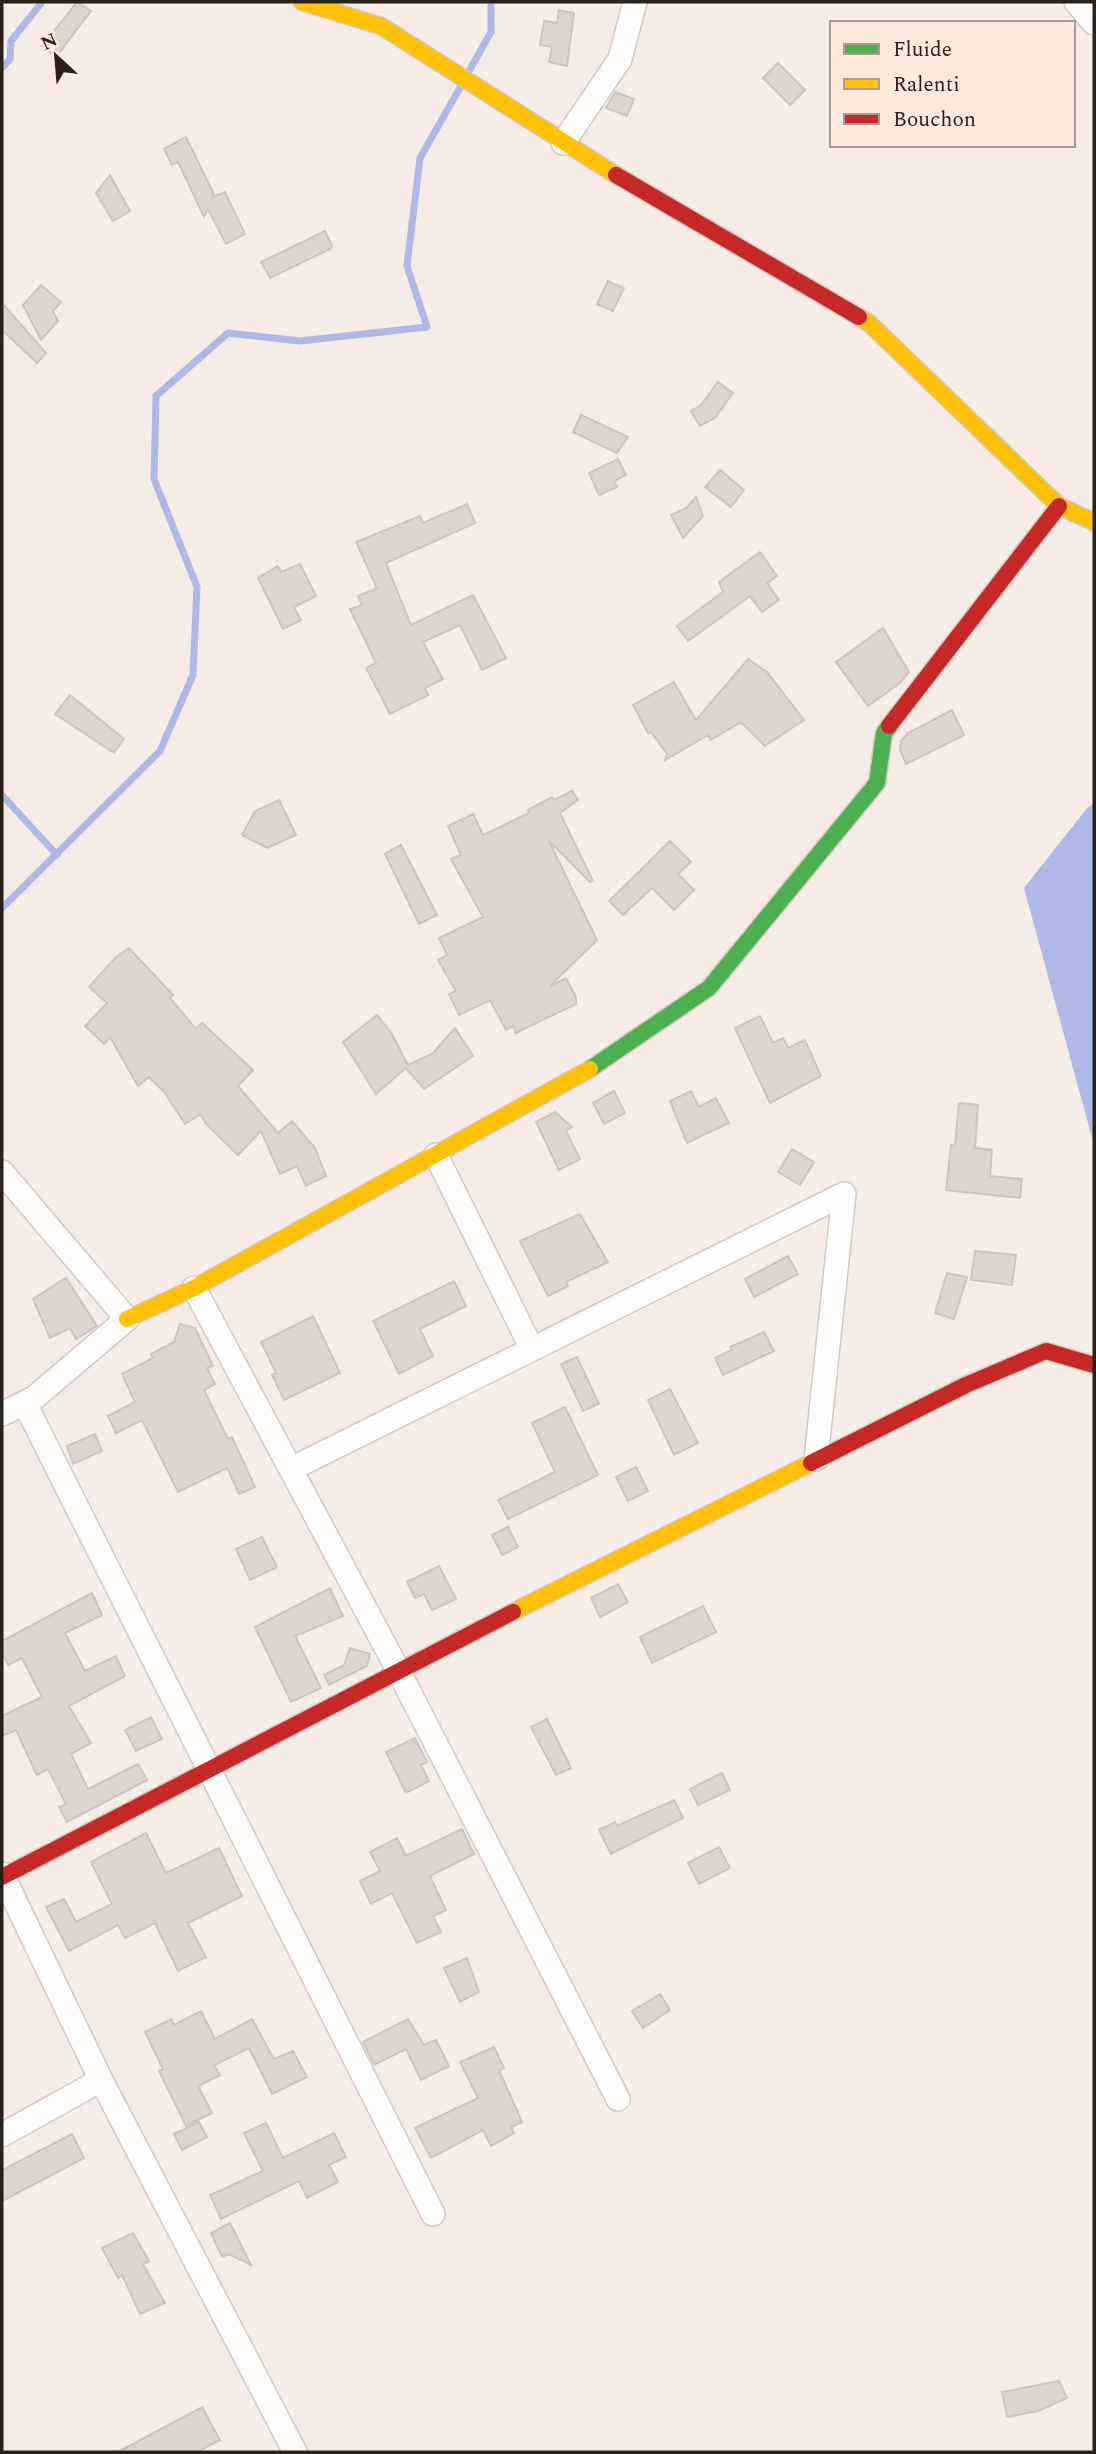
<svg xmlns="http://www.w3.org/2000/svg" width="1096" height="2454" viewBox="0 0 1096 2454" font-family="Spectral,serif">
<rect width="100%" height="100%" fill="#f7ebe5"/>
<path fill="#aeb9e8" d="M 1094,804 L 1094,1145 L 1024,888 L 1088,807 Z"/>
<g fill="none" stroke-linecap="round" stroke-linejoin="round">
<path stroke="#aeb9e8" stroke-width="7" d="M 2,68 L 10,59 L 11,41 L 42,2
M 468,73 L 491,32 L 491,2
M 2,795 L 57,855
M 2,908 L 160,751 L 193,675 L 197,587 L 154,479 L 156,396 L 228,333 L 300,341 L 427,327 L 407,266 L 420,158 L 461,86"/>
</g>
<path fill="#ded3cd" stroke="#cec4be" stroke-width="2" d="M 77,2 L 91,11 L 56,57 L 42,46 Z
M 559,10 L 574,13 L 567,66 L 549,62 L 552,47 L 540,45 L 544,21 L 557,23 Z
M 778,63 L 805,90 L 790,105 L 763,78 Z
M 615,92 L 634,99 L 627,116 L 606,108 Z
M 186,137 L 214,194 L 213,197 L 225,192 L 245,234 L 226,244 L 208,209 L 204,217 L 178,162 L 172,165 L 164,149 Z
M 110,175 L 130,211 L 113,221 L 96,193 Z
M 325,231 L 332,246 L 330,249 L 270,278 L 261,262 Z
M 608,281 L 624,288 L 613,311 L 597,304 Z
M 41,285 L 61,302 L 53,311 L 58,321 L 41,340 L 23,305 Z
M 2,303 L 46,353 L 37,363 L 2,330 Z
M 718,382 L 733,393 L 715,418 L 700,426 L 691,411 L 701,405 Z
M 581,415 L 628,437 L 617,453 L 573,432 Z
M 618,459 L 626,475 L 614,481 L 617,487 L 599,495 L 589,473 Z
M 720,470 L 744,490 L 731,507 L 705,487 Z
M 696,497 L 703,516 L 683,538 L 671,515 L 686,508 Z
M 467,504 L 475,523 L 386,563 L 411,625 L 473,595 L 506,658 L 482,670 L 460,625 L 423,642 L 443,679 L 425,688 L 428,695 L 390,714 L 366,668 L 376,663 L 350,609 L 362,605 L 358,596 L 377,588 L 356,542 L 420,516 L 423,523 Z
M 760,552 L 777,576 L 767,583 L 779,600 L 762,612 L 750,596 L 688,641 L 677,626 L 723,592 L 719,582 Z
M 300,564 L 316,596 L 294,607 L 301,620 L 283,629 L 258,578 L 278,566 L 281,572 Z
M 883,628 L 909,672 L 901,682 L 868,706 L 836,662 Z
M 748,659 L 767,672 L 804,720 L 765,746 L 741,722 L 711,740 L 708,735 L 665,760 L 667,754 L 651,732 L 648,733 L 633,705 L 674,682 L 696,720 Z
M 70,695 L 124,739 L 114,753 L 55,714 Z
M 952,710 L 964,735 L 906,764 L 900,750 L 901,741 L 908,733 Z
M 572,791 L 578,800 L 560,813 L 593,881 L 590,882 L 549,841 L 597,940 L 550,986 L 566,978 L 576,997 L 576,1004 L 516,1033 L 513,1026 L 506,1030 L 490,1000 L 459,1015 L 449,994 L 456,991 L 438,960 L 447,955 L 439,938 L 483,917 L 451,859 L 461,855 L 448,826 L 473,814 L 483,835 L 529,813 L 528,810 L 552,797 L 554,800 Z
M 279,800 L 296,835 L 267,848 L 242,835 L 255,811 Z
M 670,841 L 691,862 L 678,874 L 694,890 L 674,910 L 652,888 L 623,915 L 609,901 Z
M 401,845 L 437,915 L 419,924 L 385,854 Z
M 129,948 L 173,995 L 170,998 L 196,1029 L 202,1023 L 253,1070 L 238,1086 L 278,1133 L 292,1121 L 315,1148 L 326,1176 L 306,1186 L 297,1166 L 280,1174 L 261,1131 L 238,1155 L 206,1124 L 201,1114 L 185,1124 L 165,1093 L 149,1077 L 138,1086 L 110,1037 L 104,1044 L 85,1026 L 107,1003 L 89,987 L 115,958 Z
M 377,1015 L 392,1034 L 408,1065 L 432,1054 L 455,1028 L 473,1056 L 424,1089 L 406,1068 L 376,1094 L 343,1042 Z
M 760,1016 L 773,1043 L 783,1038 L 788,1048 L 805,1040 L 821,1076 L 770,1103 L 735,1028 Z
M 614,1091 L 625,1113 L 604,1124 L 593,1103 Z
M 691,1091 L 699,1107 L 716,1098 L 729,1123 L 687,1143 L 670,1101 Z
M 959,1103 L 978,1105 L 975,1148 L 992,1150 L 990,1176 L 1022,1179 L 1020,1198 L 946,1190 L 951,1145 L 955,1146 Z
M 555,1112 L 572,1127 L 566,1131 L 580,1159 L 559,1170 L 536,1122 Z
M 792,1149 L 814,1162 L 800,1185 L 778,1172 Z
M 580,1214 L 608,1262 L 566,1282 L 568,1286 L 548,1296 L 520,1241 Z
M 975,1251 L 1016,1255 L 1012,1285 L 971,1280 Z
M 788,1256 L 798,1274 L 754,1297 L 745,1279 Z
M 947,1273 L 967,1277 L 954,1319 L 935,1313 Z
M 66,1278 L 97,1326 L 76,1339 L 70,1328 L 50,1338 L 33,1299 Z
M 454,1281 L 466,1306 L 420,1329 L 433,1356 L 399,1374 L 373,1321 Z
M 313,1316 L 340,1373 L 284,1400 L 272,1375 L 276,1373 L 261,1342 Z
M 180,1324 L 195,1328 L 213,1366 L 207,1368 L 215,1384 L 204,1390 L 228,1439 L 232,1437 L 255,1487 L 239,1494 L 227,1468 L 178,1492 L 142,1420 L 116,1433 L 108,1416 L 135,1402 L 122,1374 L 153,1358 L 151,1354 L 174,1342 Z
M 764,1332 L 774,1351 L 723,1375 L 715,1358 L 732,1350 L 730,1347 Z
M 577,1357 L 599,1404 L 583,1411 L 561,1364 Z
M 670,1389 L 698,1443 L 674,1455 L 648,1400 Z
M 565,1407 L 598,1475 L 508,1519 L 498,1500 L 555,1472 L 532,1423 Z
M 95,1434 L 102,1451 L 73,1464 L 67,1446 Z
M 636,1467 L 648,1491 L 628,1501 L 616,1477 Z
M 508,1527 L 518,1547 L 502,1555 L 492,1535 Z
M 262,1537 L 277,1567 L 250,1580 L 236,1549 Z
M 439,1566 L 456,1599 L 432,1610 L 424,1594 L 415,1598 L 407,1582 Z
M 618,1584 L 628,1602 L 600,1617 L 591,1598 Z
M 330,1588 L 343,1616 L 295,1636 L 321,1688 L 291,1702 L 255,1627 Z
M 92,1593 L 102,1615 L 65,1633 L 85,1671 L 116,1656 L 125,1676 L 69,1706 L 91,1743 L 71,1754 L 88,1789 L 138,1764 L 147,1780 L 67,1822 L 59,1807 L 66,1804 L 48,1769 L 37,1775 L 16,1730 L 2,1736 L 2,1716 L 42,1697 L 22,1658 L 8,1665 L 2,1652 L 2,1641 Z
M 703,1606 L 716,1632 L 652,1663 L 640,1637 Z
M 350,1648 L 370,1654 L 367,1666 L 329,1685 L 324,1675 L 344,1665 Z
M 151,1717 L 162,1739 L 136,1751 L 125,1730 Z
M 547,1719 L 571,1768 L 556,1775 L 531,1727 Z
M 415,1738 L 427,1762 L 421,1765 L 429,1781 L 406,1793 L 386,1752 Z
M 722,1773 L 730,1790 L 698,1805 L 690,1789 Z
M 674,1800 L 683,1818 L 611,1854 L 599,1830 L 615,1822 L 617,1826 Z
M 462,1829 L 474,1854 L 430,1876 L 446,1910 L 433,1916 L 441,1932 L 417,1943 L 392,1893 L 371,1904 L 360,1881 L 380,1871 L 370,1852 L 397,1838 L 406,1856 Z
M 146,1833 L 166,1873 L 219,1848 L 242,1896 L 188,1923 L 206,1957 L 178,1971 L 155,1923 L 125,1938 L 118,1925 L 69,1951 L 46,1907 L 64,1899 L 76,1922 L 112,1904 L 91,1862 Z
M 719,1847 L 730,1868 L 699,1884 L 688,1863 Z
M 467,1958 L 479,1992 L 460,2002 L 444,1968 Z
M 660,1994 L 670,2010 L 643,2028 L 632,2011 Z
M 201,2011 L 215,2039 L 252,2019 L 274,2059 L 293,2051 L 307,2077 L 272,2094 L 249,2048 L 214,2065 L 220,2075 L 198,2086 L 212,2113 L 186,2126 L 159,2071 L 163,2069 L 145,2032 L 171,2019 L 174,2025 Z
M 408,2019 L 424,2045 L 436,2040 L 449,2066 L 421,2080 L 406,2049 L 374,2065 L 363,2042 Z
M 494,2047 L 504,2068 L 499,2070 L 522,2122 L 511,2127 L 514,2133 L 491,2146 L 483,2130 L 431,2158 L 415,2128 L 478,2098 L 460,2062 Z
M 199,2122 L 207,2137 L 182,2150 L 174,2134 Z
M 266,2123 L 283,2158 L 334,2133 L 346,2157 L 329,2165 L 338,2182 L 307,2198 L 299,2181 L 221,2219 L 210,2195 L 263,2171 L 244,2133 Z
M 72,2134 L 84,2158 L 2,2201 L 2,2170 Z
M 230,2223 L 251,2265 L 229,2254 L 222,2257 L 211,2233 Z
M 133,2233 L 149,2261 L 143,2264 L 165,2303 L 140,2314 L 122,2275 L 118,2278 L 102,2248 Z
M 1059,2381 L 1067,2398 L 1038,2411 L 1007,2417 L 1002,2392 Z
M 202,2407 L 220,2440 L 197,2452 L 118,2452 Z"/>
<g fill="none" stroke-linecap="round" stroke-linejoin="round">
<defs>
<path id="street" d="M 1076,2 L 1094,23
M 563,143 L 620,59 L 635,2
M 436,1155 L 532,1349
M 2,1172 L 127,1319 L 34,1398 L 2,1414
M 194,1288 L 398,1670 L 618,2099
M 25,1404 L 433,2214
M 816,1459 L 844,1194
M 291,1469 L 844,1194
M 2,1874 L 101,2080 L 295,2452
M 2,2135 L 101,2080"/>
<path id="fast" d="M 590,1069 L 709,988 L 877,783 L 884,733 L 889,726"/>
<path id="slow" d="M 302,2 L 381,26 L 616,175
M 859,317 L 869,323 L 1059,506 L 1094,522
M 127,1319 L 194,1288 L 590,1069
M 513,1612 L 811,1463"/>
<path id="jam" d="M 616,175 L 859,317
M 889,726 L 1059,506
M 811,1463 L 966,1385 L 1046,1351 L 1094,1365
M 2,1877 L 513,1612"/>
</defs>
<use href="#street" stroke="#d2c8c2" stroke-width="26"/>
<use href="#fast" stroke="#d2c8c2" stroke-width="19"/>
<use href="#slow" stroke="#d2c8c2" stroke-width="19"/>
<use href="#jam" stroke="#d2c8c2" stroke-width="19"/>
<use href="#street" stroke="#fefcfb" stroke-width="23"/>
<use href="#fast" stroke="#4caf50" stroke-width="16"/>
<use href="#slow" stroke="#ffc107" stroke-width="16"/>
<use href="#jam" stroke="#c62828" stroke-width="16"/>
</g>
<rect width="1096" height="2454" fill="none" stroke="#2a211b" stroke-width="7"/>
<rect x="830" y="21" width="245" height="126" fill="#ffe9dd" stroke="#aa998f" stroke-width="2"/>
<rect x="844" y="44" width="35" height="10" fill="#4caf50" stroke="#aa998f" stroke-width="2"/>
<text x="893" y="56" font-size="21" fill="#2a211b">Fluide</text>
<rect x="844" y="79" width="35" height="10" fill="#ffc107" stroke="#aa998f" stroke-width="2"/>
<text x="893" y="91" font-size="21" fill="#2a211b">Ralenti</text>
<rect x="844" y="114" width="35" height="10" fill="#c62828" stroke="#aa998f" stroke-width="2"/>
<text x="893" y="126" font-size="21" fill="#2a211b">Bouchon</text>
<g transform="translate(56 56) rotate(334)" stroke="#ffe9dd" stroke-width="5" paint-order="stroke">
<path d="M0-5L12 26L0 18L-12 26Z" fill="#2a211b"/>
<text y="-10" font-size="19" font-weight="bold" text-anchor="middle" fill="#2a211b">N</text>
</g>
</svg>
